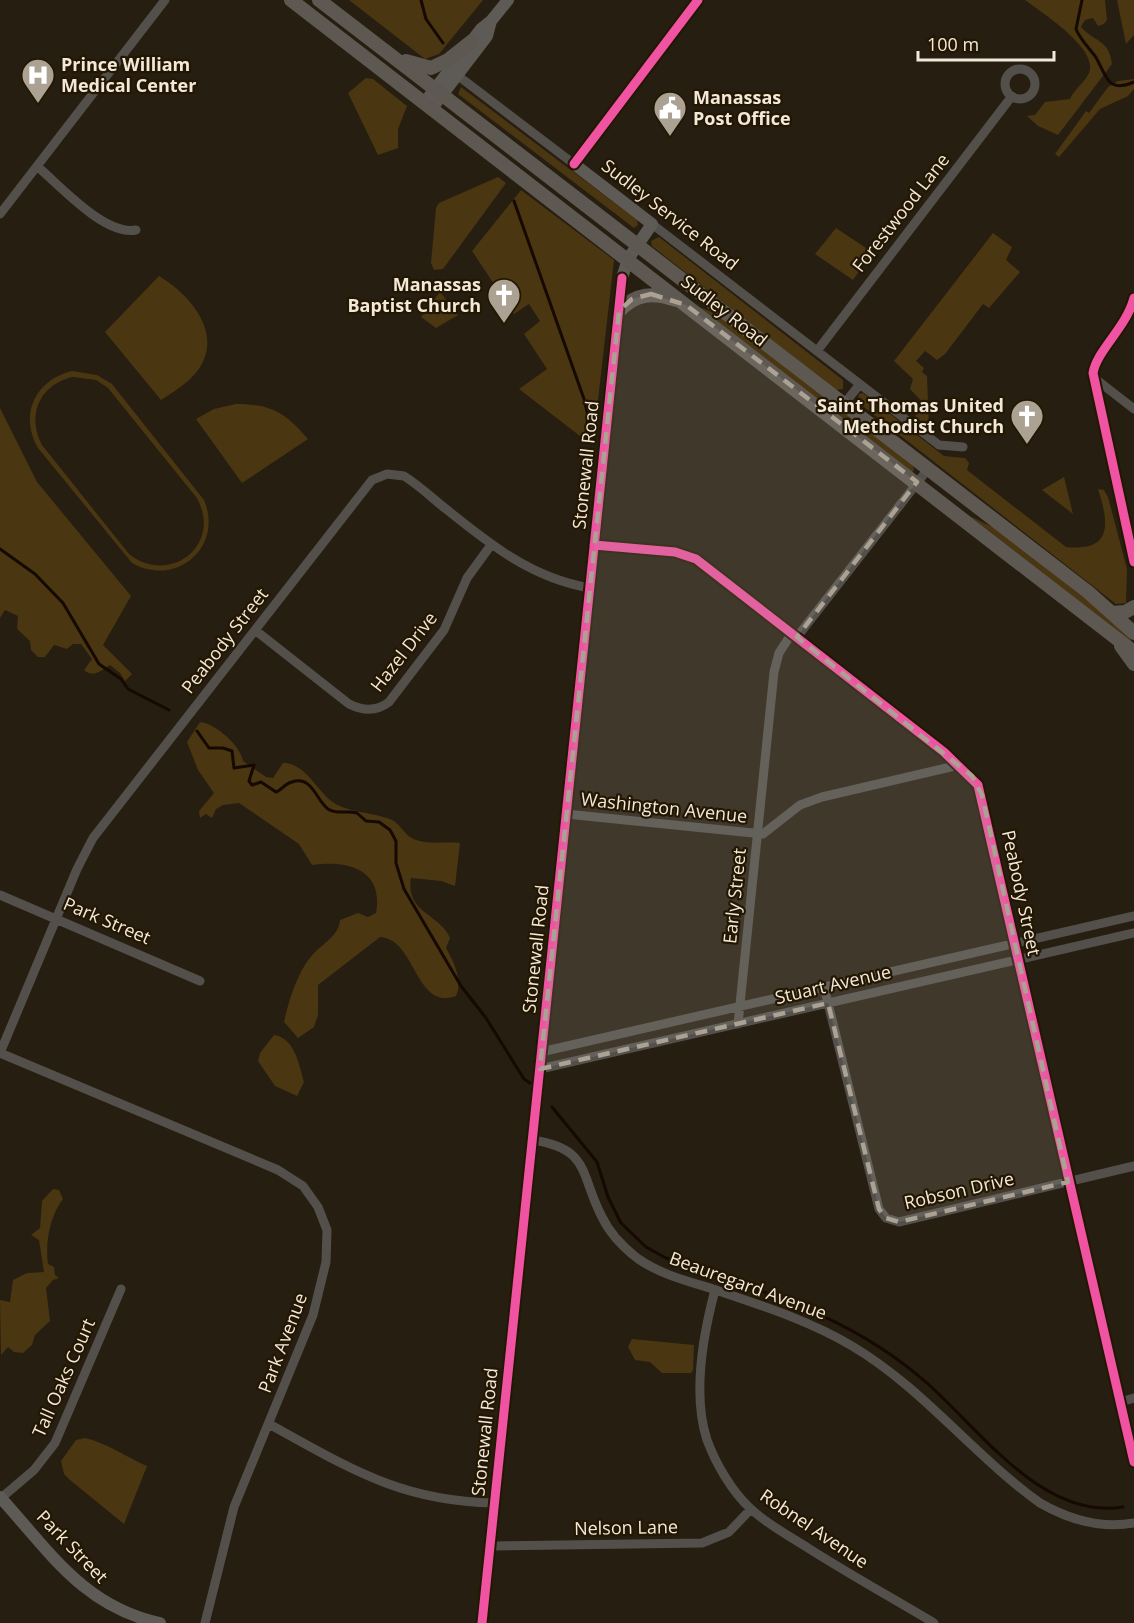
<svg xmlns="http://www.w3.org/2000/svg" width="1134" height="1623" viewBox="0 0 1134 1623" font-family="'Open Sans',sans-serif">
<rect width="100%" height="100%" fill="#261e11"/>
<path fill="#4a3611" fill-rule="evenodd" d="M 349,0 L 483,0 L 439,54 L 425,59 Z
M 1025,0 L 1105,0 L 1107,20 L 1104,24 L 1098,26 L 1093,18 L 1085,20 L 1081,27 C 1094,42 1109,39 1112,64 L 1058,135 L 1038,126 L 1027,116 L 1035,115 L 1045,102 L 1070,99 C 1074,89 1089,79 1090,69 C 1093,45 1042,13 1025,0 Z
M 1117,0 L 1134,0 L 1134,35 L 1126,44 Z
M 366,78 L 373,79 L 407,106 L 398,129 L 398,148 L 378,155 L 348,93 Z
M 1134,79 L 1134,89 L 1128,96 L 1100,109 L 1059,157 L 1055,154 L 1086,111 L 1089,113 L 1108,87 L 1118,81 Z
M 461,87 L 637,220 L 638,225 L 634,228 L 458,94 Z
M 498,177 L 506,183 L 443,269 L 434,270 L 431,263 L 436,208 L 439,203 Z
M 521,190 L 614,260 L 594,435 L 589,443 L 519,389 L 547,369 L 524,334 L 540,321 L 529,304 L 514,314 L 472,251 Z
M 836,228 L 872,252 L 853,280 L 815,254 Z
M 993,233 L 1012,247 L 1006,260 L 1020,272 L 989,308 L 983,304 L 945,354 L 937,360 L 925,351 L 916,361 L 924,368 L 922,372 L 927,376 L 929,428 L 915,416 L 924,404 L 910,389 L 913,379 L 894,361 Z
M 659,237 L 843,380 L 843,389 L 835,390 L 652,246 L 651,241 Z
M 159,276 C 196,298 230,344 188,381 C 180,388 170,394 161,400 L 105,332 Z
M 440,292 L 458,315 L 436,328 L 421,317 Z
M 696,306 L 718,314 L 913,466 L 914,471 L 911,472 Z
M 72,371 L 97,375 L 112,384 L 204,500 C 224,547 176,588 132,563 L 38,448 C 19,415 35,380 72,371 ZM 73,377 L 96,380 L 108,388 L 196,497 C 224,543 171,587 129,554 L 42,445 C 26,415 40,384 73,377 Z
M 863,393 L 944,456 L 965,458 L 969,463 L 967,470 L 1066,547 C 1113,552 1109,523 1098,489 L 1104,490 L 1108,497 L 1127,569 L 1126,603 L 1116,604 L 860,404 L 858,399 L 859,394 Z
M 236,404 C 271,404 285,412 308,439 L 242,483 L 196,419 L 214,409 Z
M 0,408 L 37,482 L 131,596 L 103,645 L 132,674 L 125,681 L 120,673 L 110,665 C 101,671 93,678 84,670 L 92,659 L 81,644 L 73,644 L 67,649 L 54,645 L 45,657 L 38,657 L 31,650 L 30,641 L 17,629 L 18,616 L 5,610 L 0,618 Z
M 1064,477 L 1073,514 L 1042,490 Z
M 970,516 L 994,528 L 1119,625 L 1134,644 Z
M 200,722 C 215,723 241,746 243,761 L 266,777 L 273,778 L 283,763 C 303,762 316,788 330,800 C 345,813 374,812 392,820 C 400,824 403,832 410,837 C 425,846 443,841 460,843 L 455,886 L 441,881 L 411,878 C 405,913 440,914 450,938 L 446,948 C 454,962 463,981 456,996 C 415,1011 416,939 380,937 L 318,985 L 318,1015 L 314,1027 L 298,1038 L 284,1022 C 289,1000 298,970 314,953 C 324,943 339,935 340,920 L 358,913 L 368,917 L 376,913 C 384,869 347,860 312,865 L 299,844 L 239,803 L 223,805 L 216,809 L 212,818 L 206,814 L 200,818 L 199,811 L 214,793 L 198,770 L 187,742 Z
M 274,1035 C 295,1038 299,1065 304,1082 L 297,1096 L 275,1086 L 258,1061 L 260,1053 Z
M 53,1189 L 59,1190 L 63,1199 C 50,1216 45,1242 48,1264 L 54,1267 L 55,1275 L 59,1278 L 53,1280 L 46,1288 L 50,1321 L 35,1335 L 32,1345 L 23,1353 L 14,1352 L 8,1347 L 1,1355 L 0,1300 L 10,1302 L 13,1280 L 27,1273 L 44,1272 L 39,1240 L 31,1235 L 40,1228 L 42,1201 Z
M 632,1339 L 694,1345 L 693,1370 L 691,1373 L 662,1373 L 650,1362 L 635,1360 L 628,1347 Z
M 85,1438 C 105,1442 128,1458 147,1466 L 124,1524 L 70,1480 L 64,1474 L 61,1461 L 76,1440 Z"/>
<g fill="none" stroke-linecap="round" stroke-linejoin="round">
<path stroke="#160902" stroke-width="3" d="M 421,0 L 426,19 L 443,43
M 1082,0 L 1076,29 C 1080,39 1088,47 1095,56 C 1107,75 1106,94 1134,82
M 514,201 L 584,399 L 588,416 L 586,434 L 593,442
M 0,549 L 35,574 L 63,603 L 99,664 L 121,679 L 128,689 L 169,710
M 197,731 L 209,748 L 223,748 L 232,751 L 234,768 L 254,765 L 249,781 L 252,785 L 261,782 L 276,792 C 282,790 284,784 292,782 C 312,775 316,800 328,809 C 337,815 347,810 357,813 L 366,821 L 379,822 L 390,830 L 396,841 L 396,863 L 404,889 L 461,986 L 486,1018 L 524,1079 L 530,1083
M 552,1107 L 597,1162 L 608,1197 L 621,1223 L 646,1247 L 666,1258 C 762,1292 849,1314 927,1383 C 981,1431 1043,1520 1123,1507"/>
<path stroke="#53504c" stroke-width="9" d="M1005 84a15 15 0 1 1 30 0a15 15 0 1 1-30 0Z
M 457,75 L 574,164
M 37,166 C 60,186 105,236 136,230
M 0,214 L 165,0
M 652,224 L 939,445 L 963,447
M 1134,298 C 1126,328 1097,350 1093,373 L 1134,562
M 817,351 L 1012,96
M 1093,377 L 1134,409
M 844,404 L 860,384
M 594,545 L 675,552 L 696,559 L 944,752 L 978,785 L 1134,1462
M 255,630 L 349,704 C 363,711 376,712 389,702 L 444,630 L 467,578 L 491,545
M 797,637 L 928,469
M 566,814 L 763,834 L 800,805 L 822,797 L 959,765
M 0,895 L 200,981
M 824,987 L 879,1209 L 886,1218 L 899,1222 L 1134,1166
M 738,1024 L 774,672 L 779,653 L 792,633
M 541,1052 L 1134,916
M 0,1053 L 77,869 L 93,838 L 372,480 L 387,474 L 404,476 C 417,484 429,495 441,505 C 487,542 530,578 590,588
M 0,1053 L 278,1170 L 303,1186 L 318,1207 L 327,1230 L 326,1262 L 313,1315 L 234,1507 L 205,1623
M 540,1069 L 1134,933
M 532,1140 C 591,1148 580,1176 602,1217 C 610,1234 623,1247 637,1258 C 659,1274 687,1281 713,1289 C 760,1305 808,1320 852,1346 C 923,1388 973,1455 1040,1503 C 1068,1519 1101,1529 1134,1523
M 715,1290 C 703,1335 692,1394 707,1440 C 716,1464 732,1492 751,1509 C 767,1524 789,1536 808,1548 C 849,1574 892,1598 934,1623
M 1120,1402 L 1134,1398
M 269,1424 C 349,1468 400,1501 494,1503
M 1,1498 L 34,1470 L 55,1443 L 121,1289
M 490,1546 L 702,1543 L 729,1532 L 751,1509"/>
<path stroke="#5e5a55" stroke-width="12" d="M 425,102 L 481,29 L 491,21 L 508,0
M 432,108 L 487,36 L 491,21
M 0,1497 C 49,1551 84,1607 160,1623
M 482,1623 L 622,278 L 628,259 L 652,224 L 574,164 L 698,0"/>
<path stroke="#5d5851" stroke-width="14" d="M 291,0 L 1134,652
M 319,0 L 1088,592 L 1134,633
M 406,61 L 431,68 L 448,60 L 472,41
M 619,311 C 636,293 653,292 676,300
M 1112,613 L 1125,612 L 1134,607
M 1121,646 L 1134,664"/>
<defs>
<path id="cycleway" d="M 574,164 L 698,0
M 1134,298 C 1126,328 1097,350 1093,373 L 1134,562
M 594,545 L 675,552 L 696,559 L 944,752 L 978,785 L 1134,1462
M 482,1623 L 622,278"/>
</defs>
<use href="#cycleway" stroke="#241701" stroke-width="13"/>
<use href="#cycleway" stroke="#f153a3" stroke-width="9"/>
</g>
<path fill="#aba294" fill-opacity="0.2" stroke="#aba294" stroke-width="4.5" stroke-dasharray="12 8" stroke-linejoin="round" d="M 651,294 L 686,305 L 917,482 L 797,637 L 972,776 L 982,795 L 1068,1182 L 899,1222 L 886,1218 L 879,1209 L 828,1003 L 540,1069 L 619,311 L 632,299 Z"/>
<defs>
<symbol id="hospital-pin" viewBox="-11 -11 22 30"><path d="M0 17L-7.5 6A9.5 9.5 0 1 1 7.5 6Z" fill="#aba294" stroke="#241701"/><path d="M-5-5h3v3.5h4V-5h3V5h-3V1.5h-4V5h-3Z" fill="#fff"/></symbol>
<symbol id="civic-pin" viewBox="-11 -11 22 30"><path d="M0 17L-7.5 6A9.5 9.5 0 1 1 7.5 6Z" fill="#aba294" stroke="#241701"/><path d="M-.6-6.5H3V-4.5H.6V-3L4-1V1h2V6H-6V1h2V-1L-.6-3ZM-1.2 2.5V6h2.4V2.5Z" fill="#fff"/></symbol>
<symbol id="church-pin" viewBox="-11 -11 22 30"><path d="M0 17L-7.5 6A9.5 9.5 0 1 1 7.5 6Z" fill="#aba294" stroke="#241701"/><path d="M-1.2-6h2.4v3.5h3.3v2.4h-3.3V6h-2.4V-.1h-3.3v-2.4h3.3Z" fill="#fff"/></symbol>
</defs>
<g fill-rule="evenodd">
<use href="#hospital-pin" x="19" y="56" width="38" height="52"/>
<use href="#civic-pin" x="651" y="89" width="38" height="52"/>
<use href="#church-pin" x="485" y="276" width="38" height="52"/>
<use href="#church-pin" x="1008" y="397" width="38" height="52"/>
</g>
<g text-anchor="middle" stroke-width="4.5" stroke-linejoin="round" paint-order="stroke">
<g font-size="18" font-weight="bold" fill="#f2e9db" stroke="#241701" text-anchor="start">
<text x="61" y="71">Prince William<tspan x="61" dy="21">Medical Center</tspan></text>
<text x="693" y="104">Manassas<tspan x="693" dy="21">Post Office</tspan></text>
<text x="481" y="291" text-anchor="end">Manassas<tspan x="481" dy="21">Baptist Church</tspan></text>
<text x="1004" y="412" text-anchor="end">Saint Thomas United<tspan x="1004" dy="21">Methodist Church</tspan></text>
</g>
<g font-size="18" fill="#f2e9db" stroke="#241701">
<text transform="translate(901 213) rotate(-52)" y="6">Forestwood Lane</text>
<text transform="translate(670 215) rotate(38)" y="6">Sudley Service Road</text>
<text transform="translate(724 311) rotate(38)" y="6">Sudley Road</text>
<text transform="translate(586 465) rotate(-84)" y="6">Stonewall Road</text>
<text transform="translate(225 641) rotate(-52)" y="6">Peabody Street</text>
<text transform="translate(404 652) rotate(-52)" y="6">Hazel Drive</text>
<text transform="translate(664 808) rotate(6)" y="6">Washington Avenue</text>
<text transform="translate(1021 893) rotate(78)" y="6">Peabody Street</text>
<text transform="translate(735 896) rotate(-84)" y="6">Early Street</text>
<text transform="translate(107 921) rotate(23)" y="6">Park Street</text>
<text transform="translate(536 949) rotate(-84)" y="6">Stonewall Road</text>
<text transform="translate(833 985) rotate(-13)" y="6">Stuart Avenue</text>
<text transform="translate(959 1191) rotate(-13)" y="6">Robson Drive</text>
<text transform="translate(748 1286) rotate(20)" y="6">Beauregard Avenue</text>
<text transform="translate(283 1343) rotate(-69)" y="6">Park Avenue</text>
<text transform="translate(64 1378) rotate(-66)" y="6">Tall Oaks Court</text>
<text transform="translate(485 1432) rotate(-84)" y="6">Stonewall Road</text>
<text transform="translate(626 1528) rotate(-1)" y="6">Nelson Lane</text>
<text transform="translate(814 1529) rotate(34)" y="6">Robnel Avenue</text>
<text transform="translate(72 1547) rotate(46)" y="6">Park Street</text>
</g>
</g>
<path d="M918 51v9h136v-9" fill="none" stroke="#f2e9db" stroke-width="3"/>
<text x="927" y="51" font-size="18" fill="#f2e9db" stroke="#241701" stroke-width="4.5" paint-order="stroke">100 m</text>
</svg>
